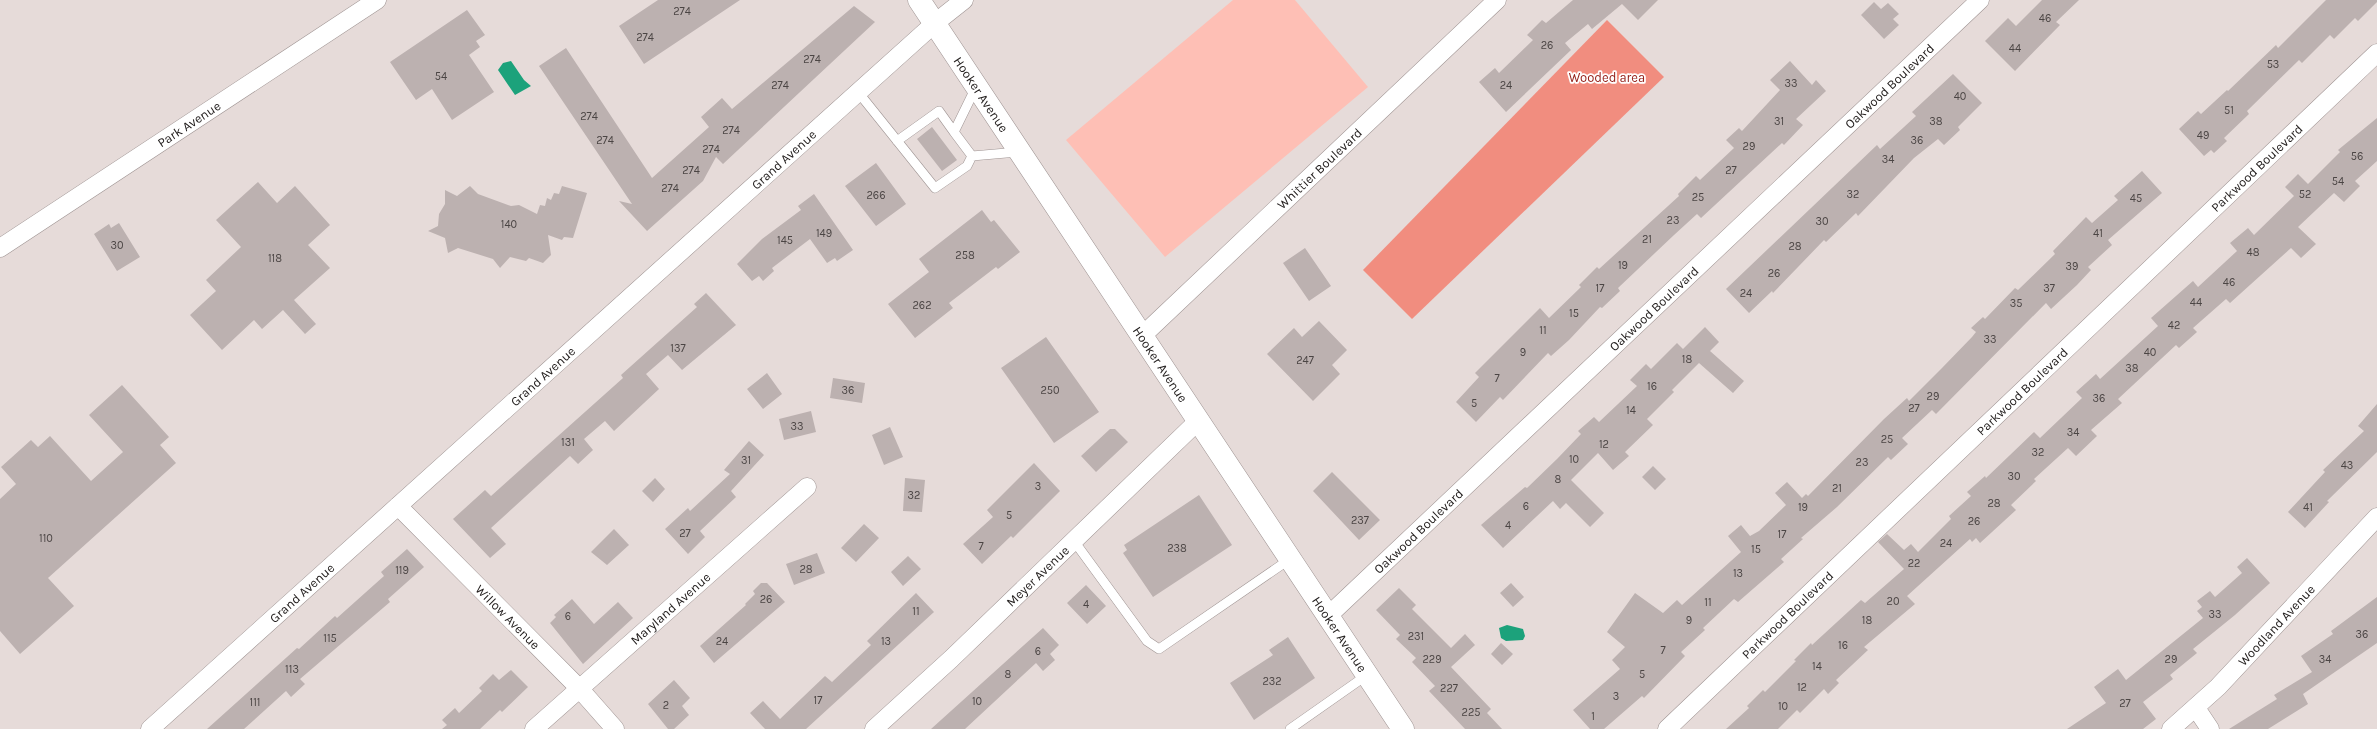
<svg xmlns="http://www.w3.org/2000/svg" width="2377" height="729" viewBox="0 0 2377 729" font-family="Karla,sans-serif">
<rect width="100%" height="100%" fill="#e6dbd9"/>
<path fill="#febfb5" d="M 1233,0 L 1295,0 L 1368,87 L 1165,257 L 1066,140 Z"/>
<path fill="#f18d7f" d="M 1607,20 L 1664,77 L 1412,319 L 1363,270 Z"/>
<path fill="#1ca27b" d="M 511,61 L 524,80 L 531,86 L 515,95 L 498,70 L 503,63 Z
M 1507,625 L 1523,629 L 1525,636 L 1523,640 L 1506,641 L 1501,638 L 1499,628 Z"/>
<path fill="#bcb1b0" d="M 658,0 L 740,0 L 644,64 L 619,26 Z
M 1573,0 L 1658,0 L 1638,20 L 1622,4 L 1592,29 L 1588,24 L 1565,43 L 1571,50 L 1506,112 L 1479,82 L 1495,68 L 1499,73 L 1533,40 L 1527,35 L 1542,20 L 1546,23 Z
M 2042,0 L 2079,0 L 2056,22 L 2060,25 L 2015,71 L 1985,41 L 2008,18 L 2016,26 Z
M 2326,0 L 2377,0 L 2377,2 L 2358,21 L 2355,18 L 2334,39 L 2330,35 L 2302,63 L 2299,60 L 2247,111 L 2249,114 L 2224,138 L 2227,141 L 2214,153 L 2211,150 L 2204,156 L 2179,129 L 2198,111 L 2201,114 L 2227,90 L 2228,91 L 2276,45 L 2278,48 Z
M 1874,2 L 1881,9 L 1888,3 L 1899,14 L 1893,19 L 1899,25 L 1884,39 L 1861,15 Z
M 854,6 L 875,22 L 723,164 L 716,157 L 703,181 L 647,231 L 619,201 L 632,204 L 539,66 L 566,48 L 652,178 L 709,127 L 701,117 L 722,98 L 732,109 Z
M 467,10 L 485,35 L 476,41 L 480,47 L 469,55 L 494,92 L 452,120 L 432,89 L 416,100 L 390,62 Z
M 1790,61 L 1812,85 L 1816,80 L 1826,91 L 1796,119 L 1803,125 L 1784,145 L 1782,143 L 1701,218 L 1697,214 L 1674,235 L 1618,288 L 1620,291 L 1602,308 L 1600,307 L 1569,340 L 1551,356 L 1548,353 L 1503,400 L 1500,397 L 1476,422 L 1456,402 L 1479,377 L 1475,373 L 1540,308 L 1549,318 L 1581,287 L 1579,285 L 1597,267 L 1599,269 L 1679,196 L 1678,194 L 1696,176 L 1700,180 L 1734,148 L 1726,140 L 1739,128 L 1742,131 L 1780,90 L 1770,80 Z
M 1953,74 L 1982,103 L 1958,127 L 1960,130 L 1944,145 L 1938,139 L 1914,158 L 1858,216 L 1856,213 L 1826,242 L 1824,240 L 1773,293 L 1772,291 L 1749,313 L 1726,289 L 1877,145 L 1880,149 L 1916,116 L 1912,112 Z
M 2377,118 L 2377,161 L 2355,181 L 2360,186 L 2344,202 L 2334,193 L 2298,227 L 2316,244 L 2301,258 L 2291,248 L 2230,303 L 2226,299 L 2193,328 L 2197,332 L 2179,348 L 2176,345 L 2118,399 L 2122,403 L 2091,430 L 2097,436 L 2076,456 L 2068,448 L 2034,479 L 2036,481 L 2011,505 L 2016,510 L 1980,543 L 1976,538 L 1972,542 L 1970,539 L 1907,596 L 1915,604 L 1864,647 L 1868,650 L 1836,680 L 1839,683 L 1828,694 L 1824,689 L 1800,713 L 1797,710 L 1778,729 L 1726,729 L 1749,708 L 1747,706 L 1763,690 L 1765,692 L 1796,661 L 1794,660 L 1811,643 L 1812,645 L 1861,600 L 1865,603 L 1904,569 L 1878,542 L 1887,534 L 1904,550 L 1911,544 L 1918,552 L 1951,519 L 1949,516 L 1971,496 L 1967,492 L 1985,476 L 1986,478 L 2034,432 L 2040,438 L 2082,398 L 2076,392 L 2096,374 L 2100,379 L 2158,326 L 2151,318 L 2193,281 L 2198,287 L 2237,251 L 2230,243 L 2248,228 L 2254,235 L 2294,196 L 2285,187 L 2298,174 L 2308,184 L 2340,152 L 2338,150 Z
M 932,127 L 957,160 L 942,171 L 917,139 Z
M 876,163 L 906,204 L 876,226 L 845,186 Z
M 2142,171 L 2162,193 L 2108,240 L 2112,245 L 2088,267 L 2091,270 L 2077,285 L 2051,309 L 2046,303 L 1936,414 L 1932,410 L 1902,438 L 1908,444 L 1891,460 L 1888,457 L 1837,507 L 1801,538 L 1803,539 L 1781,559 L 1784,562 L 1738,602 L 1734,599 L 1703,628 L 1705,630 L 1681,652 L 1685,656 L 1644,698 L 1642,696 L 1604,729 L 1590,729 L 1573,710 L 1620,669 L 1612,660 L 1625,647 L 1607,632 L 1635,593 L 1663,613 L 1677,600 L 1682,605 L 1741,552 L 1728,536 L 1741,525 L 1750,536 L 1759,531 L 1786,505 L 1775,493 L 1787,482 L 1802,498 L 1806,494 L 1808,496 L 1884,419 L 1907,398 L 1909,401 L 1942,368 L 1972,337 L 1976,332 L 1971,328 L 1983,317 L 1985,319 L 2015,288 L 2018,290 L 2055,254 L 2053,251 L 2086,217 L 2092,223 L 2118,200 L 2114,196 Z
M 258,182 L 277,203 L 295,186 L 330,225 L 308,245 L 330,268 L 294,300 L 316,324 L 305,334 L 283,310 L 262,329 L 254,320 L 222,350 L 190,315 L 216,291 L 206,280 L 241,247 L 216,220 Z
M 470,186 L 478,194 L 511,206 L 519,205 L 537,214 L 540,205 L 545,206 L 547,198 L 551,200 L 554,193 L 559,194 L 562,186 L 587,193 L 573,238 L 564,237 L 562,240 L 548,235 L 551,255 L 543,263 L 529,258 L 526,261 L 510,257 L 500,268 L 493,259 L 458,248 L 448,253 L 445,238 L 428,231 L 438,226 L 439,214 L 445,204 L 445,190 L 457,196 Z
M 814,194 L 853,250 L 837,261 L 835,258 L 827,263 L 810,239 L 772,268 L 774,271 L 763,281 L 759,276 L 752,281 L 737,264 L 762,239 L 801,210 L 798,206 Z
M 982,210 L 991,222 L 994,220 L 1020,252 L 998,269 L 996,267 L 949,303 L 953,308 L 915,338 L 888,304 L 929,272 L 919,259 Z
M 119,223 L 140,257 L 117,271 L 94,234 L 109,224 L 111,228 Z
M 1305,248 L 1331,286 L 1309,301 L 1283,263 Z
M 706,293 L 736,325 L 682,370 L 668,355 L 646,374 L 659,389 L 614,431 L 605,421 L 584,439 L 593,450 L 578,464 L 570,456 L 491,528 L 506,544 L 490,558 L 453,519 L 485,490 L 491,496 L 623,378 L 621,375 L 697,307 L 694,304 Z
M 1319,321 L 1347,350 L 1332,365 L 1340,374 L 1313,401 L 1267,354 L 1294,328 L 1302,337 Z
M 1705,327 L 1719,342 L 1710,351 L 1744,381 L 1733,393 L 1699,363 L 1672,390 L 1674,392 L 1647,419 L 1653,425 L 1625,452 L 1629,456 L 1613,470 L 1598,453 L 1571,480 L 1604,513 L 1590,527 L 1566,503 L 1560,509 L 1553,501 L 1503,548 L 1481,525 L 1525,487 L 1527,488 L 1557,459 L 1581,434 L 1578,431 L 1594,417 L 1599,422 L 1637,386 L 1630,380 L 1646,364 L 1651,369 L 1677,343 L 1683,349 Z
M 1046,337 L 1099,412 L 1054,443 L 1001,368 Z
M 767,373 L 782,394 L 763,409 L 747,389 Z
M 833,378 L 865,383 L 862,403 L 830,398 Z
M 122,385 L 169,437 L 160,445 L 176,463 L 48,578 L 74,606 L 20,654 L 0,631 L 0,499 L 16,484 L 1,467 L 31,440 L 38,447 L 50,436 L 91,481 L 123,452 L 89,415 Z
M 2377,404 L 2377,452 L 2327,501 L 2329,502 L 2305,528 L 2288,512 L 2325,472 L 2323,470 L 2364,431 L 2358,426 Z
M 811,411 L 816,432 L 784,440 L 779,419 Z
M 890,427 L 903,457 L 884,465 L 872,435 Z
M 1110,429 L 1115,429 L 1128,442 L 1096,472 L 1081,456 Z
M 749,441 L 764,455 L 731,491 L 736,497 L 700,531 L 705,537 L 688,554 L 665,529 L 688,508 L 690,511 L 730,474 L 724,470 Z
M 1034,463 L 1060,491 L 1013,538 L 1011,536 L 982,564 L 963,544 L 993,517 L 987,510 Z
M 1653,466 L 1666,479 L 1655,490 L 1642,477 Z
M 1332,472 L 1380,520 L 1359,540 L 1313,491 Z
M 655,478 L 665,489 L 653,502 L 642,491 Z
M 905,478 L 925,480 L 922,512 L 903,511 Z
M 1199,495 L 1232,545 L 1153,597 L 1123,553 L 1127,550 L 1124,545 Z
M 864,524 L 879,538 L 856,562 L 841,548 Z
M 614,529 L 629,545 L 607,565 L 591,552 Z
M 407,549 L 424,567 L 388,599 L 390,602 L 300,679 L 305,684 L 291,697 L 286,691 L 244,729 L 207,729 L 297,648 L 299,649 L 335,616 L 337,618 L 384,576 L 381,572 Z
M 817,553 L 825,573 L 794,585 L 786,564 Z
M 908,556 L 921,569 L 903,586 L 891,572 Z
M 2247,558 L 2270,583 L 2235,615 L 2193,649 L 2197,653 L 2170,675 L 2173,679 L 2143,702 L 2156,719 L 2143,729 L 2067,729 L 2106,703 L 2094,687 L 2118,669 L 2126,680 L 2203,618 L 2197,611 L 2202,607 L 2197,601 L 2210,591 L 2215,597 L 2242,573 L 2237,567 Z
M 761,583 L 767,583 L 785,602 L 714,663 L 700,646 L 746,605 L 745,604 L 755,594 L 753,591 Z
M 1511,583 L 1524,597 L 1513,607 L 1500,593 Z
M 1086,585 L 1106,606 L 1087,624 L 1067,603 Z
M 1399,588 L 1416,605 L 1412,609 L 1451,648 L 1465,634 L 1475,645 L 1451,667 L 1491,709 L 1487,713 L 1502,729 L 1465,729 L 1429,691 L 1435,686 L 1412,662 L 1416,658 L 1396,639 L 1400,635 L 1376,610 Z
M 916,593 L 934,612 L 806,729 L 765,729 L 750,713 L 763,701 L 780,719 L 825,676 L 832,682 L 871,645 L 867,641 Z
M 2377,597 L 2377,643 L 2303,694 L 2308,704 L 2268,729 L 2229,729 L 2277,699 L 2274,695 L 2312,672 L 2301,656 L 2333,634 L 2331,631 Z
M 572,599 L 594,624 L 618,602 L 633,618 L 583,664 L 550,623 L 556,617 L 554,615 Z
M 1043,628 L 1059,645 L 1050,654 L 1055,660 L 1043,671 L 1036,663 L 965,729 L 931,729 Z
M 1288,637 L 1315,678 L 1254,720 L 1230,683 L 1273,655 L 1269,650 Z
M 1501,643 L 1513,654 L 1502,665 L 1491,654 Z
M 511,670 L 528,687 L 502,712 L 500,710 L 480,729 L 442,729 L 447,725 L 442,720 L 455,708 L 459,713 L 482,691 L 479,688 L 493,674 L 499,680 Z
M 674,680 L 690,698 L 682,706 L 689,715 L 674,729 L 668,729 L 648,704 Z"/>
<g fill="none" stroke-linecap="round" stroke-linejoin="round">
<defs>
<path id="lane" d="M 976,87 L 954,132 L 972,156 L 1018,152
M 858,92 L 935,188 L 967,166 L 972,156
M 897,141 L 939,111 L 954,132
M 1074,541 L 1147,641 L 1159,649 L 1290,559
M 1290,729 L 1367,675"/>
<g id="street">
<path id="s1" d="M 0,248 L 377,0"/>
<path id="s2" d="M 1142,336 L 1497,0"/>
<path id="s3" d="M 398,506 L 578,687 L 615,729"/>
<path id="s4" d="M 1328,616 L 1980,0"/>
<path d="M 2196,708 L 2210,729"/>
<path id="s5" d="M 150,729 L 935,23 L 964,0"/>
<path id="s6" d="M 534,729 L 807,487"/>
<path id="s7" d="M 874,729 L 951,659 L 1198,421"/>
<path id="s8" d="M 1667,729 L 2377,53"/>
<path id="s9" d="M 2171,729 L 2218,687 L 2377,517"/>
</g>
<g id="secondary">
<path id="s10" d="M 919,0 L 1403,729"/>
</g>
</defs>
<use href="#lane" stroke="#9e9392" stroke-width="10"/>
<use href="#street" stroke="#9e9392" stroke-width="19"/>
<use href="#secondary" stroke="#9e9392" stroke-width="23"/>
<use href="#lane" stroke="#fff" stroke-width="9"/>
<use href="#street" stroke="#fff" stroke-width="18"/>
<use href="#secondary" stroke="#fff" stroke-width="22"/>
</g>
<g text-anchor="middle" stroke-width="3.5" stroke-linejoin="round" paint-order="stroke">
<g font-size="11" fill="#4b4544">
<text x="682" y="15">274</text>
<text x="2045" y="22">46</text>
<text x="645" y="41">274</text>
<text x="1547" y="49">26</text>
<text x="2015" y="52">44</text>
<text x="812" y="63">274</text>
<text x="2273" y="68">53</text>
<text x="441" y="80">54</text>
<text x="1791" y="87">33</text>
<text x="780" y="89">274</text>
<text x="1506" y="89">24</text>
<text x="1960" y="100">40</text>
<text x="2229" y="114">51</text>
<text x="589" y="120">274</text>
<text x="1779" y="125">31</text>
<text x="1936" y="125">38</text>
<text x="731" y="134">274</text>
<text x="2203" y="139">49</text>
<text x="605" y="144">274</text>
<text x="1917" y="144">36</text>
<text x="1749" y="150">29</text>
<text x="711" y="153">274</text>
<text x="2357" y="160">56</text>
<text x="1888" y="163">34</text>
<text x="691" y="174">274</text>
<text x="1731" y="174">27</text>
<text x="2338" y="185">54</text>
<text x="670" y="192">274</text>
<text x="1853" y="198">32</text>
<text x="2305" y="198">52</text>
<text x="876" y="199">266</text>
<text x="1698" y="201">25</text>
<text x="2136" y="202">45</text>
<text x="1673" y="224">23</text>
<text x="1822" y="225">30</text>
<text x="509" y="228">140</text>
<text x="824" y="237">149</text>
<text x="2098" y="237">41</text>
<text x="1647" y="243">21</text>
<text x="785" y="244">145</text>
<text x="117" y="249">30</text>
<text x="1795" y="250">28</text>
<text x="2253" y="256">48</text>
<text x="965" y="259">258</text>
<text x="275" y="262">118</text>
<text x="1623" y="269">19</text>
<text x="2072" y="270">39</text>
<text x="1774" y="277">26</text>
<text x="2229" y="286">46</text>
<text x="1600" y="292">17</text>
<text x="2049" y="292">37</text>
<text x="1746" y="297">24</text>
<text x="2196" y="306">44</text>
<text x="2016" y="307">35</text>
<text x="922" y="309">262</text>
<text x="1574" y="317">15</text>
<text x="2174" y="329">42</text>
<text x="1543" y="334">11</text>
<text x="1990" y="343">33</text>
<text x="678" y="352">137</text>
<text x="1523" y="356">9</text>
<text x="2150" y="356">40</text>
<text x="1687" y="363">18</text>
<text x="1305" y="364">247</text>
<text x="2132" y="372">38</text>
<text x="1497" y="382">7</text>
<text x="1652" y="390">16</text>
<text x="848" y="394">36</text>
<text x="1050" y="394">250</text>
<text x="1933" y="400">29</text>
<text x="2099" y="402">36</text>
<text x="1474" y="407">5</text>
<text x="1914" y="412">27</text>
<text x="1631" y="414">14</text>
<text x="797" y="430">33</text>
<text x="2073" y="436">34</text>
<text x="1887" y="443">25</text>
<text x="568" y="446">131</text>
<text x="1604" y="448">12</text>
<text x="2038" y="456">32</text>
<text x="1574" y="463">10</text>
<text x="746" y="464">31</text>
<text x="1862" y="466">23</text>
<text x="2347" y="469">43</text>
<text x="2014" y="480">30</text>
<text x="1558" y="483">8</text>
<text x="1038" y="490">3</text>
<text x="1837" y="492">21</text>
<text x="914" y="499">32</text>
<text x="1994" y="507">28</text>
<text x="1526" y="510">6</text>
<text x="1803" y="511">19</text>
<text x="2308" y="511">41</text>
<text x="1009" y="519">5</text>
<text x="1360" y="524">237</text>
<text x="1974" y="525">26</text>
<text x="1508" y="529">4</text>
<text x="685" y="537">27</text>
<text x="1782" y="538">17</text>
<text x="46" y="542">110</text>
<text x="1946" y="547">24</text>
<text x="981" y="550">7</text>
<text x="1177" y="552">238</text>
<text x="1756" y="553">15</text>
<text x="1914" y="567">22</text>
<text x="806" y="573">28</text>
<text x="402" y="574">119</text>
<text x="1738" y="577">13</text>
<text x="766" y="603">26</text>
<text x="1893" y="605">20</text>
<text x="1708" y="606">11</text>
<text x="1086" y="608">4</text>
<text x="916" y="615">11</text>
<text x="2215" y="618">33</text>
<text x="568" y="620">6</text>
<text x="1689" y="624">9</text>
<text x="1867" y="624">18</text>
<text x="2362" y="638">36</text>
<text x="1416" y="640">231</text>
<text x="330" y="642">115</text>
<text x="722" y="645">24</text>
<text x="886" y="645">13</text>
<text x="1843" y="649">16</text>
<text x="1663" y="654">7</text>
<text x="1038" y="655">6</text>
<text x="1432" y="663">229</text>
<text x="2171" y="663">29</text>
<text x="2325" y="663">34</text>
<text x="1817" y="670">14</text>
<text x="292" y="673">113</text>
<text x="1008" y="678">8</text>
<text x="1642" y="678">5</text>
<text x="1272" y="685">232</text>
<text x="1802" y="691">12</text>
<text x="1449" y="692">227</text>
<text x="1616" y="700">3</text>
<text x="818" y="704">17</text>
<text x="977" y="705">10</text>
<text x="255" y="706">111</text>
<text x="2125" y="707">27</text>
<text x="666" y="709">2</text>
<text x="1783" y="710">10</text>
<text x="1471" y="716">225</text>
<text x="1593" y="720">1</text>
</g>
<g font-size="13" fill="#941f18" stroke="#fff">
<text x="1607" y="82">Wooded area</text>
</g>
<g font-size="13" fill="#252120" stroke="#fff">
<text dy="5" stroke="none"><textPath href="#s4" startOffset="772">Oakwood Boulevard</textPath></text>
<text dy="5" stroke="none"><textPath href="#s10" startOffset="113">Hooker Avenue</textPath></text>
<text dy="5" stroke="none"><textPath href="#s1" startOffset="226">Park Avenue</textPath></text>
<text dy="5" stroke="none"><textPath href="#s5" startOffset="852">Grand Avenue</textPath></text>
<text dy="5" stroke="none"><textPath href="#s2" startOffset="244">Whittier Boulevard</textPath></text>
<text dy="5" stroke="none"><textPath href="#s8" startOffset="814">Parkwood Boulevard</textPath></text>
<text dy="5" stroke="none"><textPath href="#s4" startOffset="448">Oakwood Boulevard</textPath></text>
<text dy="5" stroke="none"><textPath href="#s10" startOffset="437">Hooker Avenue</textPath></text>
<text dy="5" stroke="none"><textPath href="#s5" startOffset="528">Grand Avenue</textPath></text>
<text dy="5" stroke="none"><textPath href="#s8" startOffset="490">Parkwood Boulevard</textPath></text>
<text dy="5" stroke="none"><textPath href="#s4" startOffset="124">Oakwood Boulevard</textPath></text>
<text dy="5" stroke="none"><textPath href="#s7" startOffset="224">Meyer Avenue</textPath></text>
<text dy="5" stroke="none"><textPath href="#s5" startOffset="204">Grand Avenue</textPath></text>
<text dy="5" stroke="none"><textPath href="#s6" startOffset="182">Maryland Avenue</textPath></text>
<text dy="5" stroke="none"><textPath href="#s8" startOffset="166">Parkwood Boulevard</textPath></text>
<text dy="5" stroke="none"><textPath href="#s3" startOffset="156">Willow Avenue</textPath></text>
<text dy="5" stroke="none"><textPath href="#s9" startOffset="148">Woodland Avenue</textPath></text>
<text dy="5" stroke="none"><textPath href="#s10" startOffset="761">Hooker Avenue</textPath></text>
</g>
</g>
</svg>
